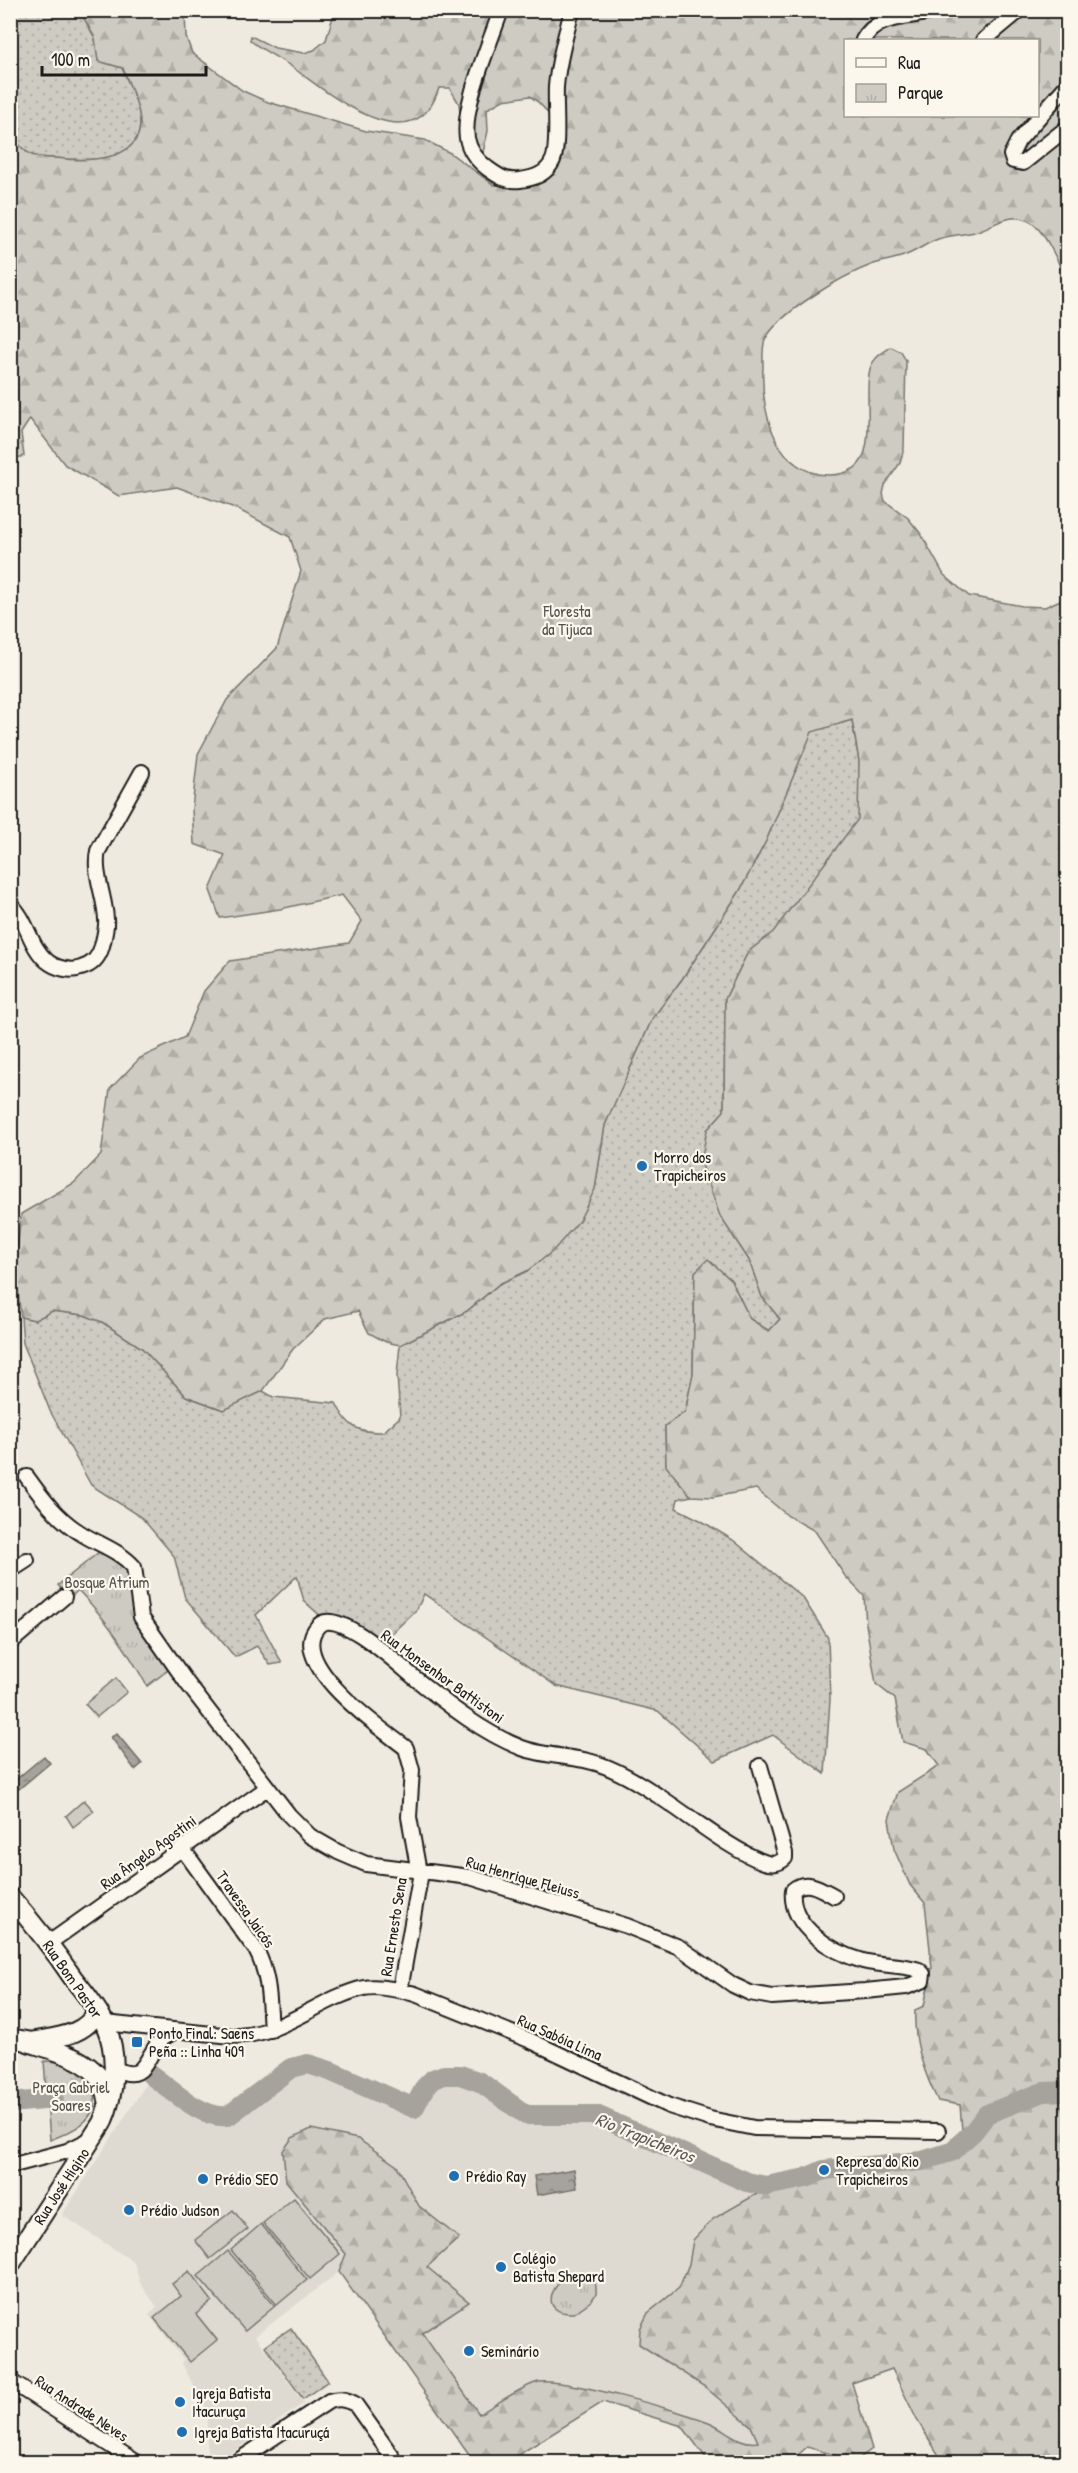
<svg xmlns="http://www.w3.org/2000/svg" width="1078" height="2473" viewBox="0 0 1078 2473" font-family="'Patrick Hand',sans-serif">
<defs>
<pattern id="grass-dots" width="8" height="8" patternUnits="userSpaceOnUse" patternTransform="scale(1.5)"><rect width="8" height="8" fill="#ceccc2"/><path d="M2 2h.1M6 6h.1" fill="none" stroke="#b0afa6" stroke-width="1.8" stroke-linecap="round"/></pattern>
<pattern id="forest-firs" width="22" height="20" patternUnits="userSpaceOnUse" patternTransform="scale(1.5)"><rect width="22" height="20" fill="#ceccc2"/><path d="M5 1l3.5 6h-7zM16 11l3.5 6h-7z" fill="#b0afa6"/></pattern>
<pattern id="park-tufts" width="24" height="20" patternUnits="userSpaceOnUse" patternTransform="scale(1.5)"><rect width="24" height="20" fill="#ceccc2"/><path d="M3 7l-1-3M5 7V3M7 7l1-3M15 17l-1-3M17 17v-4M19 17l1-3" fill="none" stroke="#b0afa6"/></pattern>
<pattern id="water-ripples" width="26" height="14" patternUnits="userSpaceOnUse" patternTransform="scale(1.5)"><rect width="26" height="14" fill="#a6a39d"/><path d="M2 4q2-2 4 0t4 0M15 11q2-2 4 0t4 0" fill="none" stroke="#86847f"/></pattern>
</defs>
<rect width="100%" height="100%" fill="#eeeadf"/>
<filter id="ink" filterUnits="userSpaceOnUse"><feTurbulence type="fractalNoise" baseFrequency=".0167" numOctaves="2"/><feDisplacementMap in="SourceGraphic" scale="12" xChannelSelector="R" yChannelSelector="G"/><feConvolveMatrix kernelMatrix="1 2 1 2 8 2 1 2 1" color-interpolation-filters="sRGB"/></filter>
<g filter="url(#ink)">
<path fill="#dedad1" d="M 297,2068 L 319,2069 L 415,2112 L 434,2082 L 460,2079 L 478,2086 L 523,2119 L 587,2117 L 598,2120 L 762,2191 L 810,2179 L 829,2171 L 893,2369 L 852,2383 L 747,2462 L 709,2462 L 682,2426 L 603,2402 L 507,2462 L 474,2462 L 339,2272 L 255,2336 L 304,2403 L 225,2457 L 212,2456 L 213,2452 L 207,2451 L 207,2411 L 187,2373 L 182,2363 L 184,2360 L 149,2315 L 157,2307 L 140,2283 L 134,2262 L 62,2215 L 150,2078 L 204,2118 L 225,2121 Z"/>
<path fill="url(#grass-dots)" stroke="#75746f" stroke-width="1.5" d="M 10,11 L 80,11 L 95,38 L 98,61 L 122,68 C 129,85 141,107 140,125 C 138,164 81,161 55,158 C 48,158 38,158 32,155 C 22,151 16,140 11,132 Z
M 852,720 L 859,761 L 859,819 L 773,933 L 748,952 L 725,999 L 724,1111 L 707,1130 L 720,1216 L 749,1260 L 762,1297 L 780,1319 L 769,1331 L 750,1319 L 731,1280 L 708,1260 L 695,1272 L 693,1374 L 685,1412 L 665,1426 L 666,1465 L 691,1496 L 678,1499 L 676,1508 L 700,1520 L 733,1540 L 803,1598 L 828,1638 L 830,1699 L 825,1774 L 773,1735 L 715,1761 L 658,1711 L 556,1686 L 424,1594 L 417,1609 L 389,1636 L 343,1636 L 304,1601 L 297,1576 L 256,1615 L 282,1663 L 270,1665 L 257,1646 L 235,1657 L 185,1598 L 174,1556 L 142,1518 L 91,1485 L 50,1411 L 23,1343 L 21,1317 L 35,1320 L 52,1311 L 84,1315 L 102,1322 L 142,1348 L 186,1396 L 223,1410 L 263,1391 L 273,1397 L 336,1403 C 347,1426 357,1433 383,1432 L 400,1417 L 397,1375 L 400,1345 L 467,1311 L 499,1284 L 527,1271 L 595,1189 L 605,1125 L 652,1019 L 682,979 L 739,892 L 766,841 L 812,731 Z
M 291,2328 L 328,2381 L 303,2399 L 265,2346 Z"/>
<path fill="url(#forest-firs)" stroke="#75746f" stroke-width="1.5" fill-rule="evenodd" d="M 335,10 L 391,11 L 428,17 L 434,10 L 1067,11 L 1067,281 C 1060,266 1044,228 1029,221 C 1009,211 993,227 974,232 C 962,235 950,235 938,239 C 927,243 917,251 906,255 C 894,260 882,261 871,265 C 842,276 778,313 765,340 C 762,347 763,359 763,367 C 761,407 772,464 818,474 C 830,476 843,475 853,469 C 878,454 863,393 870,369 C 873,358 882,353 891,347 L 901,352 L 906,361 L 904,448 L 900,463 L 885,485 L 883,494 L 885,501 L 908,518 L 921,534 L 944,575 L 969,596 L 1022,606 L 1045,607 L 1067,597 L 1067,2462 L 943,2462 L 917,2420 L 892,2369 L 852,2383 L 872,2449 L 856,2461 L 807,2447 L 790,2462 L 709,2462 L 682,2426 L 603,2402 L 507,2462 L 474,2462 L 339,2272 L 346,2254 L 286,2181 L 283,2151 L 292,2138 L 311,2129 L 358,2139 L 397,2166 L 419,2206 L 459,2238 L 427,2267 L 469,2302 L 422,2333 L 479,2414 C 497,2404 516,2390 535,2383 C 555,2375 689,2413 713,2424 C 728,2431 740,2445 758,2442 L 751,2426 L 705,2387 L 639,2344 L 640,2329 L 648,2313 L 679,2288 L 689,2264 L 693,2240 L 713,2219 L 762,2191 L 810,2179 L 829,2171 L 833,2166 L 878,2167 L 901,2165 L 963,2143 L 960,2105 L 938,2101 C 924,2073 913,2041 915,2010 L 924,2006 L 932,1968 L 925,1903 L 910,1885 L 894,1849 L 889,1819 L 898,1792 L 939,1766 L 927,1749 L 903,1742 L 895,1699 L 876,1684 L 866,1624 L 864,1596 L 845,1576 L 815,1531 L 788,1516 L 756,1489 L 713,1497 L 691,1496 L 666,1466 L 665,1426 L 685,1412 L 693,1374 L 695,1272 L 708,1259 L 731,1280 L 750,1319 L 769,1331 L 780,1319 L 762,1297 L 749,1260 L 720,1216 L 701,1162 L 707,1130 L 724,1111 L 725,999 L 748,952 L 773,932 L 858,819 L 859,761 L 852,720 L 812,732 L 766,841 L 739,892 L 682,979 L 652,1019 L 605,1125 L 595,1189 L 579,1221 L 552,1252 L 527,1271 L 499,1284 L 467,1311 L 400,1345 L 386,1342 L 369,1333 L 358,1311 L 325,1319 L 293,1349 L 263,1391 L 224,1410 L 186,1396 L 142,1348 L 102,1322 L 84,1315 L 52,1311 L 35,1320 L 21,1317 L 15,1269 L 21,1214 L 74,1183 L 101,1155 L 110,1089 L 140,1058 L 185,1037 L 204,991 L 230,961 L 349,943 L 362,921 L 342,895 L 280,909 L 220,918 L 210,890 L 225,855 L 194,844 L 192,809 L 198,754 L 227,700 L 277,648 L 301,571 L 290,537 L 235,508 L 177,487 L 119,496 L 65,465 L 30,419 L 21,433 L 24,456 L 11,460 L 10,132 C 16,140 22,151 32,155 C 38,158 48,158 55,158 C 81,161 137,164 140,126 C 141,107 129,86 123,68 L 98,61 L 95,38 L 80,11 L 185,11 L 186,37 L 192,53 L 243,91 L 268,102 L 366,131 L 425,140 L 450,153 L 494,185 L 515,186 L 531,182 L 560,165 C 560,137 555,112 530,96 L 503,100 L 487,109 L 488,131 L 483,153 C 453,148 463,126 459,104 C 457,99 452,93 450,88 L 439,88 C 415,166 328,93 292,67 C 281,59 258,48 250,40 L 251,36 L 275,48 L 304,53 L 314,50 L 326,40 ZM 846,40 L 1038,40 L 1038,116 L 846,116 Z"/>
<path fill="url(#park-tufts)" stroke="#75746f" stroke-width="1.5" d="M 104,1548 L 133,1566 L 136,1611 L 172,1667 L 147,1686 C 128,1651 106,1619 78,1590 L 69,1599 L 58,1585 Z
M 44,2061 L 61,2062 L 88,2075 C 90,2080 95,2087 95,2092 C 99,2121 71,2132 50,2140 Z
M 581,2271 C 593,2275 597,2281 596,2294 L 591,2301 L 574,2313 C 535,2315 552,2276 581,2271 Z"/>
<path fill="#ceccc2" stroke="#75746f" stroke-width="1.5" d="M 116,1678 L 127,1692 L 97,1717 L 85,1704 Z
M 84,1800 L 94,1811 L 73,1827 L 66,1816 Z
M 294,2198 L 340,2254 L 310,2279 L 263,2223 Z
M 233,2210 L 248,2229 L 210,2259 L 195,2240 Z
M 261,2224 L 307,2280 L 277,2305 L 231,2250 Z
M 228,2251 L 275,2306 L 245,2331 L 198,2276 Z
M 189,2271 L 212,2301 L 196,2314 L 217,2340 L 190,2362 L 154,2318 L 181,2296 L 172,2284 Z"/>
<path fill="url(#water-ripples)" stroke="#6f6d69" stroke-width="1.5" d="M 117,1734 L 142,1764 L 135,1770 L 111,1737 Z
M 44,1756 L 50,1763 L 19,1789 L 13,1782 Z
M 574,2169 L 577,2188 L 537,2195 L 534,2176 Z"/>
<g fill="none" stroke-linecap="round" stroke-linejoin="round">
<path stroke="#a6a39d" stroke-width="20" d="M 151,2075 C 171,2089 203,2120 228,2116 L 291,2068 L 308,2064 L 330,2071 L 414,2108 L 425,2087 L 433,2079 L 444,2075 L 460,2075 L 480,2082 L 526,2115 L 596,2115 L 747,2182 L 766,2186 L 806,2178 L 824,2170 L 922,2161 L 951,2152 L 973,2132 L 987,2114 L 1043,2092 L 1068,2091
M 10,2103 L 54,2099"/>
<defs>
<path id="street" d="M 501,10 C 490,44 462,105 467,138 C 469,150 478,161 487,168 C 498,176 506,182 520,180 C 535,178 547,174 553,160 C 559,146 555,104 556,87 C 558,61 566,35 572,10
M 863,40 C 877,13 912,19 938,10
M 984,40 L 1020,10
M 1068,84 L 1018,141 L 1011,155 L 1013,161 L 1023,163 L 1068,127
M 10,904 C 28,920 29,946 47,961 C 55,968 71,972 81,968 C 93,965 99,957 102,946 C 104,937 107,928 106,919 C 105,896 93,873 98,851 L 142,772
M 27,1477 C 42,1498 57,1518 79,1532 C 97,1544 119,1550 134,1567 L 141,1617 L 187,1683 L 289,1815 L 310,1836 L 338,1852 L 366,1864 L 470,1877 L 627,1926 L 679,1947 L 733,1985 L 750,1993 L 772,1997 L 865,1991 L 906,1987 L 922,1981 L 923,1974 L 919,1970 C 901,1964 882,1966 863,1961 C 832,1952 789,1927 793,1890 C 806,1878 821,1889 834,1896
M 10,1571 L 27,1560
M 10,1643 L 64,1597
M 182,1848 L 256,1950 C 270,1976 269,2002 271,2030
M 49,1943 L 267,1788
M 400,1990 L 420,1878 L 409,1817 L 412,1770 L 406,1748 C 383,1730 285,1663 318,1626 C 336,1605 401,1667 416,1679 C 448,1705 483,1733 522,1748 C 541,1755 564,1756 584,1760 C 610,1765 635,1780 657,1795 C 687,1814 732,1851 764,1862 C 773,1865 779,1864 785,1858 L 785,1853 L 760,1766
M 104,2023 L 232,2036 C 284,2036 317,1999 364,1988 C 379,1985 400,1990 415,1994 L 529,2040 L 669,2106 L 710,2119 L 754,2128 L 938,2131
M 114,2068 C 144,2084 144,2061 159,2042 C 163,2037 170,2034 175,2031
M 10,2166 L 67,2151 L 91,2139
M 10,2381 L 136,2462
M 236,2462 L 329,2401 C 340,2398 345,2399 355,2404 L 396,2462"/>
<path id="secondary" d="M 10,1897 C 33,1923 54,1950 73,1978 C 84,1992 97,2007 105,2024 C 119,2055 115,2093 102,2123 L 10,2265
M 10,2038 L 38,2043
M 28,2042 C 59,2052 104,2061 108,2100
M 30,2042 C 55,2037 85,2037 97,2011"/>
</defs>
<use href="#street" stroke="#1c1c1c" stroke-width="18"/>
<use href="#secondary" stroke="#1c1c1c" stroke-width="22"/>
<use href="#street" stroke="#fbf7ec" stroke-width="14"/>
<use href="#secondary" stroke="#fbf7ec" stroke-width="18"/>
</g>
</g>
<g fill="#1f6fb2" stroke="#fbf7ec" stroke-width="2">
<circle cx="642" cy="1166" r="6"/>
<rect x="131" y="2036" width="12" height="12" rx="3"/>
<circle cx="824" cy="2170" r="6"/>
<circle cx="454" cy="2176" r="6"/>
<circle cx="203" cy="2179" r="6"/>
<circle cx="129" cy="2210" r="6"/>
<circle cx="501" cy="2267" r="6"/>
<circle cx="469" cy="2351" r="6"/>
<circle cx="180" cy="2402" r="6"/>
<circle cx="182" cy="2432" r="6"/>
</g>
<g text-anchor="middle" stroke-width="4.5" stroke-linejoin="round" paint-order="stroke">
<g font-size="16" fill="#51514e" stroke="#fbf7ec">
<text x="567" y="617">Floresta<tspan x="567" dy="18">da Tijuca</tspan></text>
<text x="107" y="1588">Bosque Atrium</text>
<text x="71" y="2093">Praça Gabriel<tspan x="71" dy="18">Soares</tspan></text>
</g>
<g font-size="16" fill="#1c1c1c" stroke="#fbf7ec" text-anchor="start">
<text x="654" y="1163">Morro dos<tspan x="654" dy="18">Trapicheiros</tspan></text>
<text x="149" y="2039">Ponto Final: Saens<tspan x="149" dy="18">Peña :: Linha 409</tspan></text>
<text x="836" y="2167">Represa do Rio<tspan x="836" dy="18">Trapicheiros</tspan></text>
<text x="466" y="2182">Prédio Ray</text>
<text x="215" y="2185">Prédio SEO</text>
<text x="141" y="2216">Prédio Judson</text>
<text x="513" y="2264">Colégio<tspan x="513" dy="18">Batista Shepard</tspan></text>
<text x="481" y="2357">Seminário</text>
<text x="192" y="2399">Igreja Batista<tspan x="192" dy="18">Itacuruça</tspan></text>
<text x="194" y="2438">Igreja Batista Itacuruçá</text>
</g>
<g font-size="16" fill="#1c1c1c" stroke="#fbf7ec">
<text transform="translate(443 1676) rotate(36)" y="6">Rua Monsenhor Battistoni</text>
<text transform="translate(148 1852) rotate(-36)" y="6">Rua Ângelo Agostini</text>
<text transform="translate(523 1877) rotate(16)" y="6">Rua Henrique Fleiuss</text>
<text transform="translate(246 1909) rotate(55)" y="6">Travessa Jaicós</text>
<text transform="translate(393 1927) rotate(-81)" y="6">Rua Ernesto Sena</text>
<text transform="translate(73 1979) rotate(55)" y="6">Rua Bom Pastor</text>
<text transform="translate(560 2037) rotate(24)" y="6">Rua Sabóia Lima</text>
<text transform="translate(61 2186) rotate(-57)" y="6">Rua José Higino</text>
<text transform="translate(82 2408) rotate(33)" y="6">Rua Andrade Neves</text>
</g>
<g font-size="18" font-style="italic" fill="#5a5956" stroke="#fbf7ec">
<text transform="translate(645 2138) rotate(22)" y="6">Rio Trapicheiros</text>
</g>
</g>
<rect width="1078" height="2473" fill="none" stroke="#fbf7ec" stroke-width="36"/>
<rect x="18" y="18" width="1042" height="2437" fill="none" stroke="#1c1c1c" stroke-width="2" filter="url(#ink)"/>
<rect x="844" y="39" width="195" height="78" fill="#fbf7ec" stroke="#a29f99" stroke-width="1.5"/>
<rect x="856" y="58" width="30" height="9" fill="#fbf7ec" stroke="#a29f99" stroke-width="1.5"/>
<text x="898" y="69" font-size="18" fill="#1c1c1c">Rua</text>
<rect x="856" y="84" width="30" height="18" fill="url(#park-tufts)" stroke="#a29f99" stroke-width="1.5"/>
<text x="898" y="99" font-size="18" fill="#1c1c1c">Parque</text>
<path d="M42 66v9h164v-9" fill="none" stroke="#1c1c1c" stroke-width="3"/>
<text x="51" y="66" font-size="18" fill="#1c1c1c" stroke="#fbf7ec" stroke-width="4.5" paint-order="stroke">100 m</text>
</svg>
